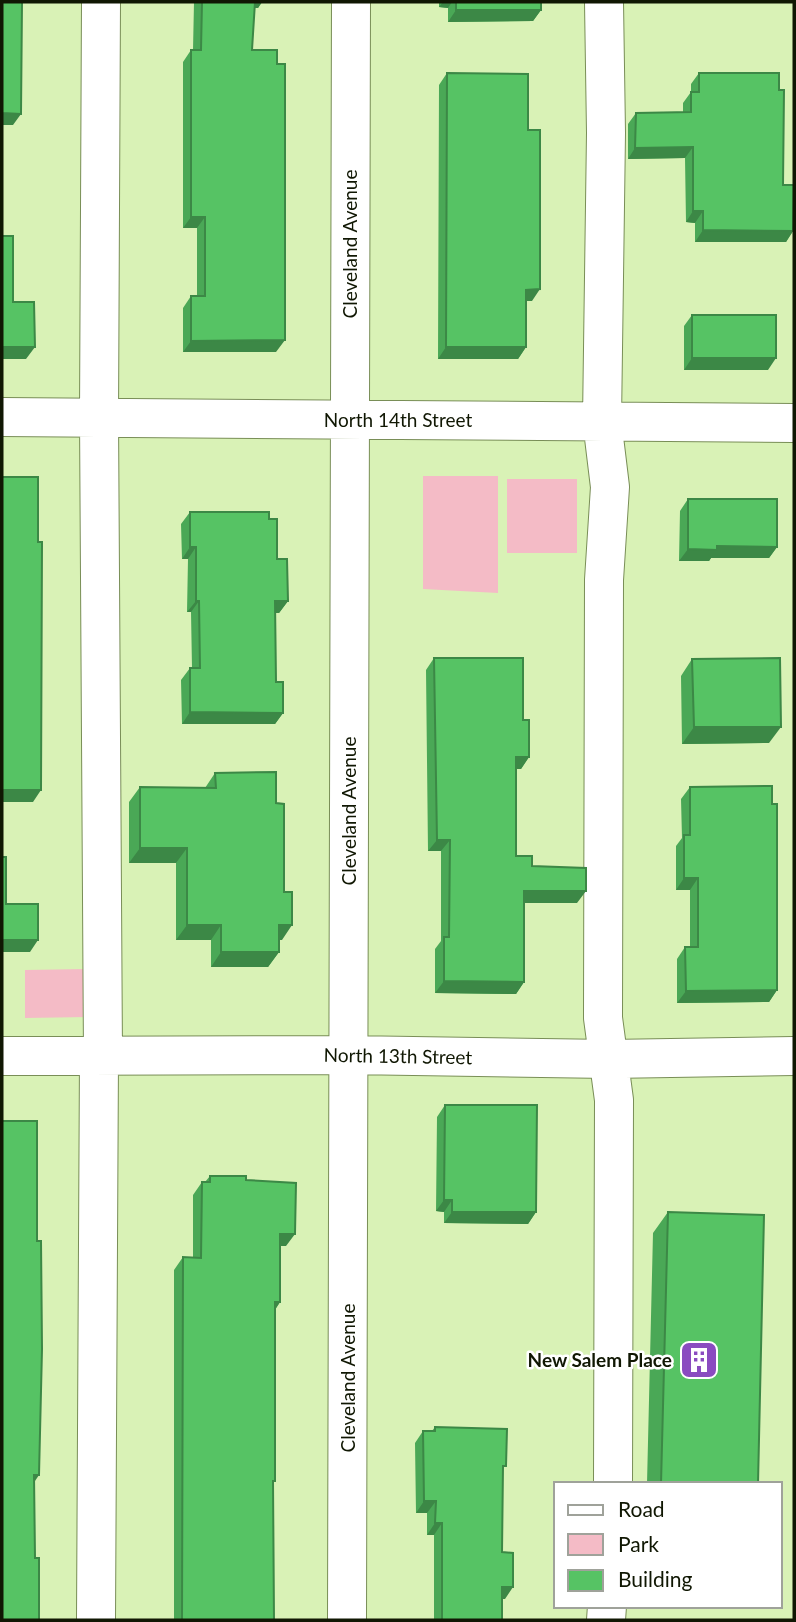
<svg xmlns="http://www.w3.org/2000/svg" width="796" height="1622" viewBox="0 0 796 1622" font-family="Lato,sans-serif">
<rect width="100%" height="100%" fill="#d9f2b6"/>
<path fill="#f4bbc6" d="M 423,476 L 498,476 L 498,593 L 423,589 Z
M 507,479 L 577,479 L 577,553 L 507,553 Z
M 87,969 L 88,1017 L 25,1018 L 25,970 Z"/>
<g fill="none" stroke-linecap="round" stroke-linejoin="round">
<defs>
<path id="minor" d="M 101,2 L 99,417 L 103,1056
M 604,2 L 606,133 L 602,421 L 610,487 L 604,580 L 603,1018 L 614,1100 L 613,1484
M 2,417 L 794,423
M 2,1056 L 349,1055 L 609,1059 L 794,1056
M 96,1620 L 99,1056
M 347,1620 L 351,2
M 606,1620 L 607,1606"/>
</defs>
<use href="#minor" stroke="#798e57" stroke-width="40"/>
<use href="#minor" stroke="#fff" stroke-width="38"/>
</g>
<path fill="#4aa856" d="M 194,2 L 262,2 L 258,8 L 254,8 L 252,50 L 276,352 L 183,352 L 183,308 L 191,296 L 197,296 L 197,228 L 183,228 L 183,62 L 191,50 L 193,50 Z
M 439,2 L 541,2 L 541,10 L 533,21 L 448,22 L 448,8 L 439,7 Z
M 447,73 L 528,130 L 532,301 L 526,301 L 526,347 L 518,359 L 438,359 L 439,85 Z
M 699,73 L 779,90 L 783,185 L 793,231 L 786,242 L 695,242 L 695,223 L 686,222 L 685,158 L 628,159 L 628,124 L 636,113 L 683,112 L 683,103 L 691,92 L 691,84 Z
M 692,315 L 768,370 L 684,370 L 684,326 Z
M 688,499 L 777,547 L 769,558 L 711,558 L 709,561 L 679,561 L 680,511 Z
M 190,512 L 269,519 L 277,559 L 288,601 L 279,613 L 275,613 L 276,682 L 283,713 L 275,724 L 182,724 L 181,680 L 190,668 L 192,668 L 191,612 L 187,612 L 188,559 L 182,559 L 181,524 Z
M 434,658 L 523,720 L 529,757 L 521,769 L 516,769 L 516,856 L 532,866 L 577,903 L 524,903 L 524,982 L 516,994 L 435,993 L 435,949 L 441,941 L 441,851 L 428,851 L 426,670 Z
M 692,659 L 769,743 L 682,744 L 681,676 Z
M 215,773 L 276,803 L 282,940 L 279,940 L 279,952 L 268,967 L 211,967 L 211,940 L 176,940 L 176,863 L 129,863 L 129,802 L 140,787 L 205,788 Z
M 690,787 L 777,990 L 769,1002 L 677,1003 L 677,959 L 685,947 L 690,947 L 690,890 L 676,890 L 676,846 L 682,838 L 681,799 Z
M 445,1105 L 536,1212 L 528,1224 L 444,1223 L 444,1212 L 436,1211 L 437,1117 Z
M 210,1176 L 246,1180 L 286,1246 L 280,1246 L 280,1302 L 275,1310 L 273,1483 L 274,1620 L 174,1620 L 174,1270 L 183,1257 L 193,1257 L 193,1195 L 202,1182 L 205,1182 Z
M 668,1212 L 758,1484 L 647,1484 L 653,1233 Z
M 435,1427 L 503,1470 L 502,1552 L 505,1599 L 502,1599 L 502,1620 L 434,1620 L 434,1535 L 427,1535 L 427,1513 L 416,1513 L 415,1443 L 423,1431 L 432,1431 Z"/>
<path fill="#3c8846" d="M 251,2 L 262,2 L 258,8 L 247,8 Z
M 443,2 L 452,2 L 448,8 L 439,7 Z
M 456,10 L 541,10 L 533,21 L 448,22 Z
M 2,113 L 21,114 L 13,125 L 2,125 Z
M 693,147 L 685,158 L 628,159 L 635,148 Z
M 693,211 L 703,211 L 695,223 L 686,222 Z
M 191,217 L 205,217 L 197,228 L 183,228 Z
M 703,230 L 793,231 L 786,242 L 695,242 Z
M 540,289 L 532,301 L 518,301 L 526,290 Z
M 285,340 L 276,352 L 183,352 L 191,341 Z
M 2,347 L 35,347 L 26,359 L 2,359 Z
M 446,347 L 526,347 L 518,359 L 438,359 Z
M 692,358 L 776,358 L 768,370 L 684,370 Z
M 717,546 L 777,547 L 769,558 L 711,558 L 709,561 L 679,561 L 688,549 Z
M 190,547 L 196,547 L 188,559 L 182,559 Z
M 196,601 L 199,601 L 191,612 L 187,612 Z
M 275,601 L 288,601 L 279,613 L 267,613 Z
M 190,712 L 283,713 L 275,724 L 182,724 Z
M 694,727 L 781,727 L 769,743 L 682,744 Z
M 516,757 L 529,757 L 521,769 L 508,769 Z
M 2,790 L 41,790 L 33,802 L 2,802 Z
M 437,840 L 450,840 L 441,851 L 428,851 Z
M 140,848 L 187,848 L 176,863 L 129,863 Z
M 684,878 L 698,878 L 690,890 L 676,890 Z
M 524,891 L 586,891 L 577,903 L 516,903 Z
M 187,925 L 221,925 L 211,940 L 176,940 Z
M 279,925 L 292,925 L 282,940 L 268,940 Z
M 2,940 L 38,940 L 30,952 L 2,952 Z
M 221,952 L 279,952 L 268,967 L 211,967 Z
M 444,981 L 524,982 L 516,994 L 435,993 Z
M 777,990 L 769,1002 L 677,1003 L 686,991 Z
M 444,1200 L 452,1200 L 444,1212 L 436,1211 Z
M 452,1212 L 536,1212 L 528,1224 L 444,1223 Z
M 280,1234 L 295,1234 L 286,1246 L 272,1246 Z
M 275,1302 L 280,1302 L 272,1314 Z
M 34,1475 L 39,1475 L 31,1487 Z
M 424,1501 L 436,1501 L 427,1513 L 416,1513 Z
M 435,1523 L 442,1523 L 434,1535 L 427,1535 Z
M 502,1587 L 513,1587 L 505,1599 L 494,1599 Z"/>
<path fill="#56c364" stroke="#3c8846" stroke-width="2" d="M 2,2 L 22,2 L 21,114 L 2,113 Z
M 202,2 L 255,2 L 252,50 L 277,50 L 277,64 L 285,64 L 285,340 L 191,341 L 191,296 L 205,296 L 205,217 L 191,217 L 191,50 L 201,50 Z
M 456,2 L 541,2 L 541,10 L 456,10 Z
M 447,73 L 528,74 L 528,130 L 540,130 L 540,289 L 526,290 L 526,347 L 446,347 Z
M 699,73 L 779,73 L 779,90 L 784,90 L 783,185 L 794,185 L 793,231 L 703,230 L 703,211 L 693,211 L 693,147 L 635,148 L 636,113 L 691,112 L 691,92 L 699,92 Z
M 2,236 L 13,236 L 13,302 L 34,302 L 35,347 L 2,347 Z
M 692,315 L 776,315 L 776,358 L 692,358 Z
M 2,477 L 38,477 L 38,542 L 42,542 L 41,790 L 2,790 Z
M 688,499 L 777,499 L 777,547 L 717,546 L 717,550 L 688,549 Z
M 190,512 L 269,512 L 269,519 L 277,519 L 277,559 L 287,559 L 288,601 L 275,601 L 276,682 L 283,682 L 283,713 L 190,712 L 190,668 L 200,668 L 199,601 L 196,601 L 196,547 L 190,547 Z
M 434,658 L 523,658 L 523,720 L 529,720 L 529,757 L 516,757 L 516,856 L 532,856 L 532,866 L 586,868 L 586,891 L 524,891 L 524,982 L 444,981 L 444,937 L 449,937 L 450,840 L 437,840 Z
M 780,658 L 781,727 L 694,727 L 692,659 Z
M 276,772 L 276,803 L 284,804 L 284,892 L 292,892 L 292,925 L 279,925 L 279,952 L 221,952 L 221,925 L 187,925 L 187,848 L 140,848 L 140,787 L 216,788 L 215,773 Z
M 772,786 L 772,804 L 777,804 L 777,990 L 686,991 L 685,947 L 698,947 L 698,878 L 684,878 L 684,835 L 690,835 L 690,787 Z
M 2,857 L 6,857 L 6,904 L 38,904 L 38,940 L 2,940 Z
M 445,1105 L 537,1105 L 536,1212 L 452,1212 L 452,1200 L 444,1200 Z
M 2,1121 L 37,1121 L 37,1241 L 41,1241 L 42,1349 L 39,1475 L 34,1475 L 35,1558 L 39,1558 L 39,1620 L 2,1620 Z
M 210,1176 L 246,1176 L 246,1180 L 296,1183 L 295,1234 L 280,1234 L 280,1302 L 275,1302 L 275,1481 L 273,1481 L 274,1620 L 182,1620 L 183,1257 L 201,1258 L 202,1182 L 210,1182 Z
M 668,1212 L 764,1215 L 758,1484 L 661,1484 Z
M 435,1427 L 507,1429 L 506,1466 L 503,1466 L 502,1552 L 513,1553 L 513,1587 L 502,1587 L 502,1620 L 442,1620 L 442,1523 L 435,1523 L 436,1501 L 424,1501 L 423,1431 L 435,1431 Z"/>
<defs>
<symbol id="building-square" viewBox="-11 -11 22 22"><rect x="-9" y="-9" width="18" height="18" rx="4" fill="#8a4bc0" stroke="#fff"/><path d="M-4-6H4V6H1V3H-1V6H-4ZM-2.5-4.3h1.7v1.8h-1.7ZM.8-4.3h1.7v1.8H.8ZM-2.5-1h1.7V.8h-1.7ZM.8-1h1.7V.8H.8Z" fill="#fff"/></symbol>
</defs>
<g fill-rule="evenodd">
<use href="#building-square" x="677" y="1338" width="44" height="44"/>
</g>
<g text-anchor="middle" stroke-width="5" stroke-linejoin="round" paint-order="stroke">
<g font-size="19" fill="#101703" stroke="#fff">
<text transform="translate(350 244) rotate(-90)" y="7">Cleveland Avenue</text>
<text x="398" y="427">North 14th Street</text>
<text transform="translate(349 811) rotate(-90)" y="7">Cleveland Avenue</text>
<text transform="translate(398 1056) rotate(1)" y="7">North 13th Street</text>
<text transform="translate(348 1378) rotate(-90)" y="7">Cleveland Avenue</text>
</g>
<g font-size="19" font-weight="bold" fill="#101703" stroke="#fff" text-anchor="end">
<text x="672" y="1367">New Salem Place</text>
</g>
</g>
<rect width="796" height="1622" fill="none" stroke="#101703" stroke-width="7"/>
<rect x="554" y="1482" width="228" height="126" fill="#ffffff" stroke="#9fa29a" stroke-width="2"/>
<rect x="568" y="1505" width="35" height="10" fill="#ffffff" stroke="#9fa29a" stroke-width="2"/>
<text x="618" y="1517" font-size="21" fill="#101703">Road</text>
<rect x="568" y="1534" width="35" height="21" fill="#f4bbc6" stroke="#9fa29a" stroke-width="2"/>
<text x="618" y="1552" font-size="21" fill="#101703">Park</text>
<rect x="568" y="1570" width="35" height="21" fill="#56c364" stroke="#9fa29a" stroke-width="2"/>
<text x="618" y="1587" font-size="21" fill="#101703">Building</text>
</svg>
